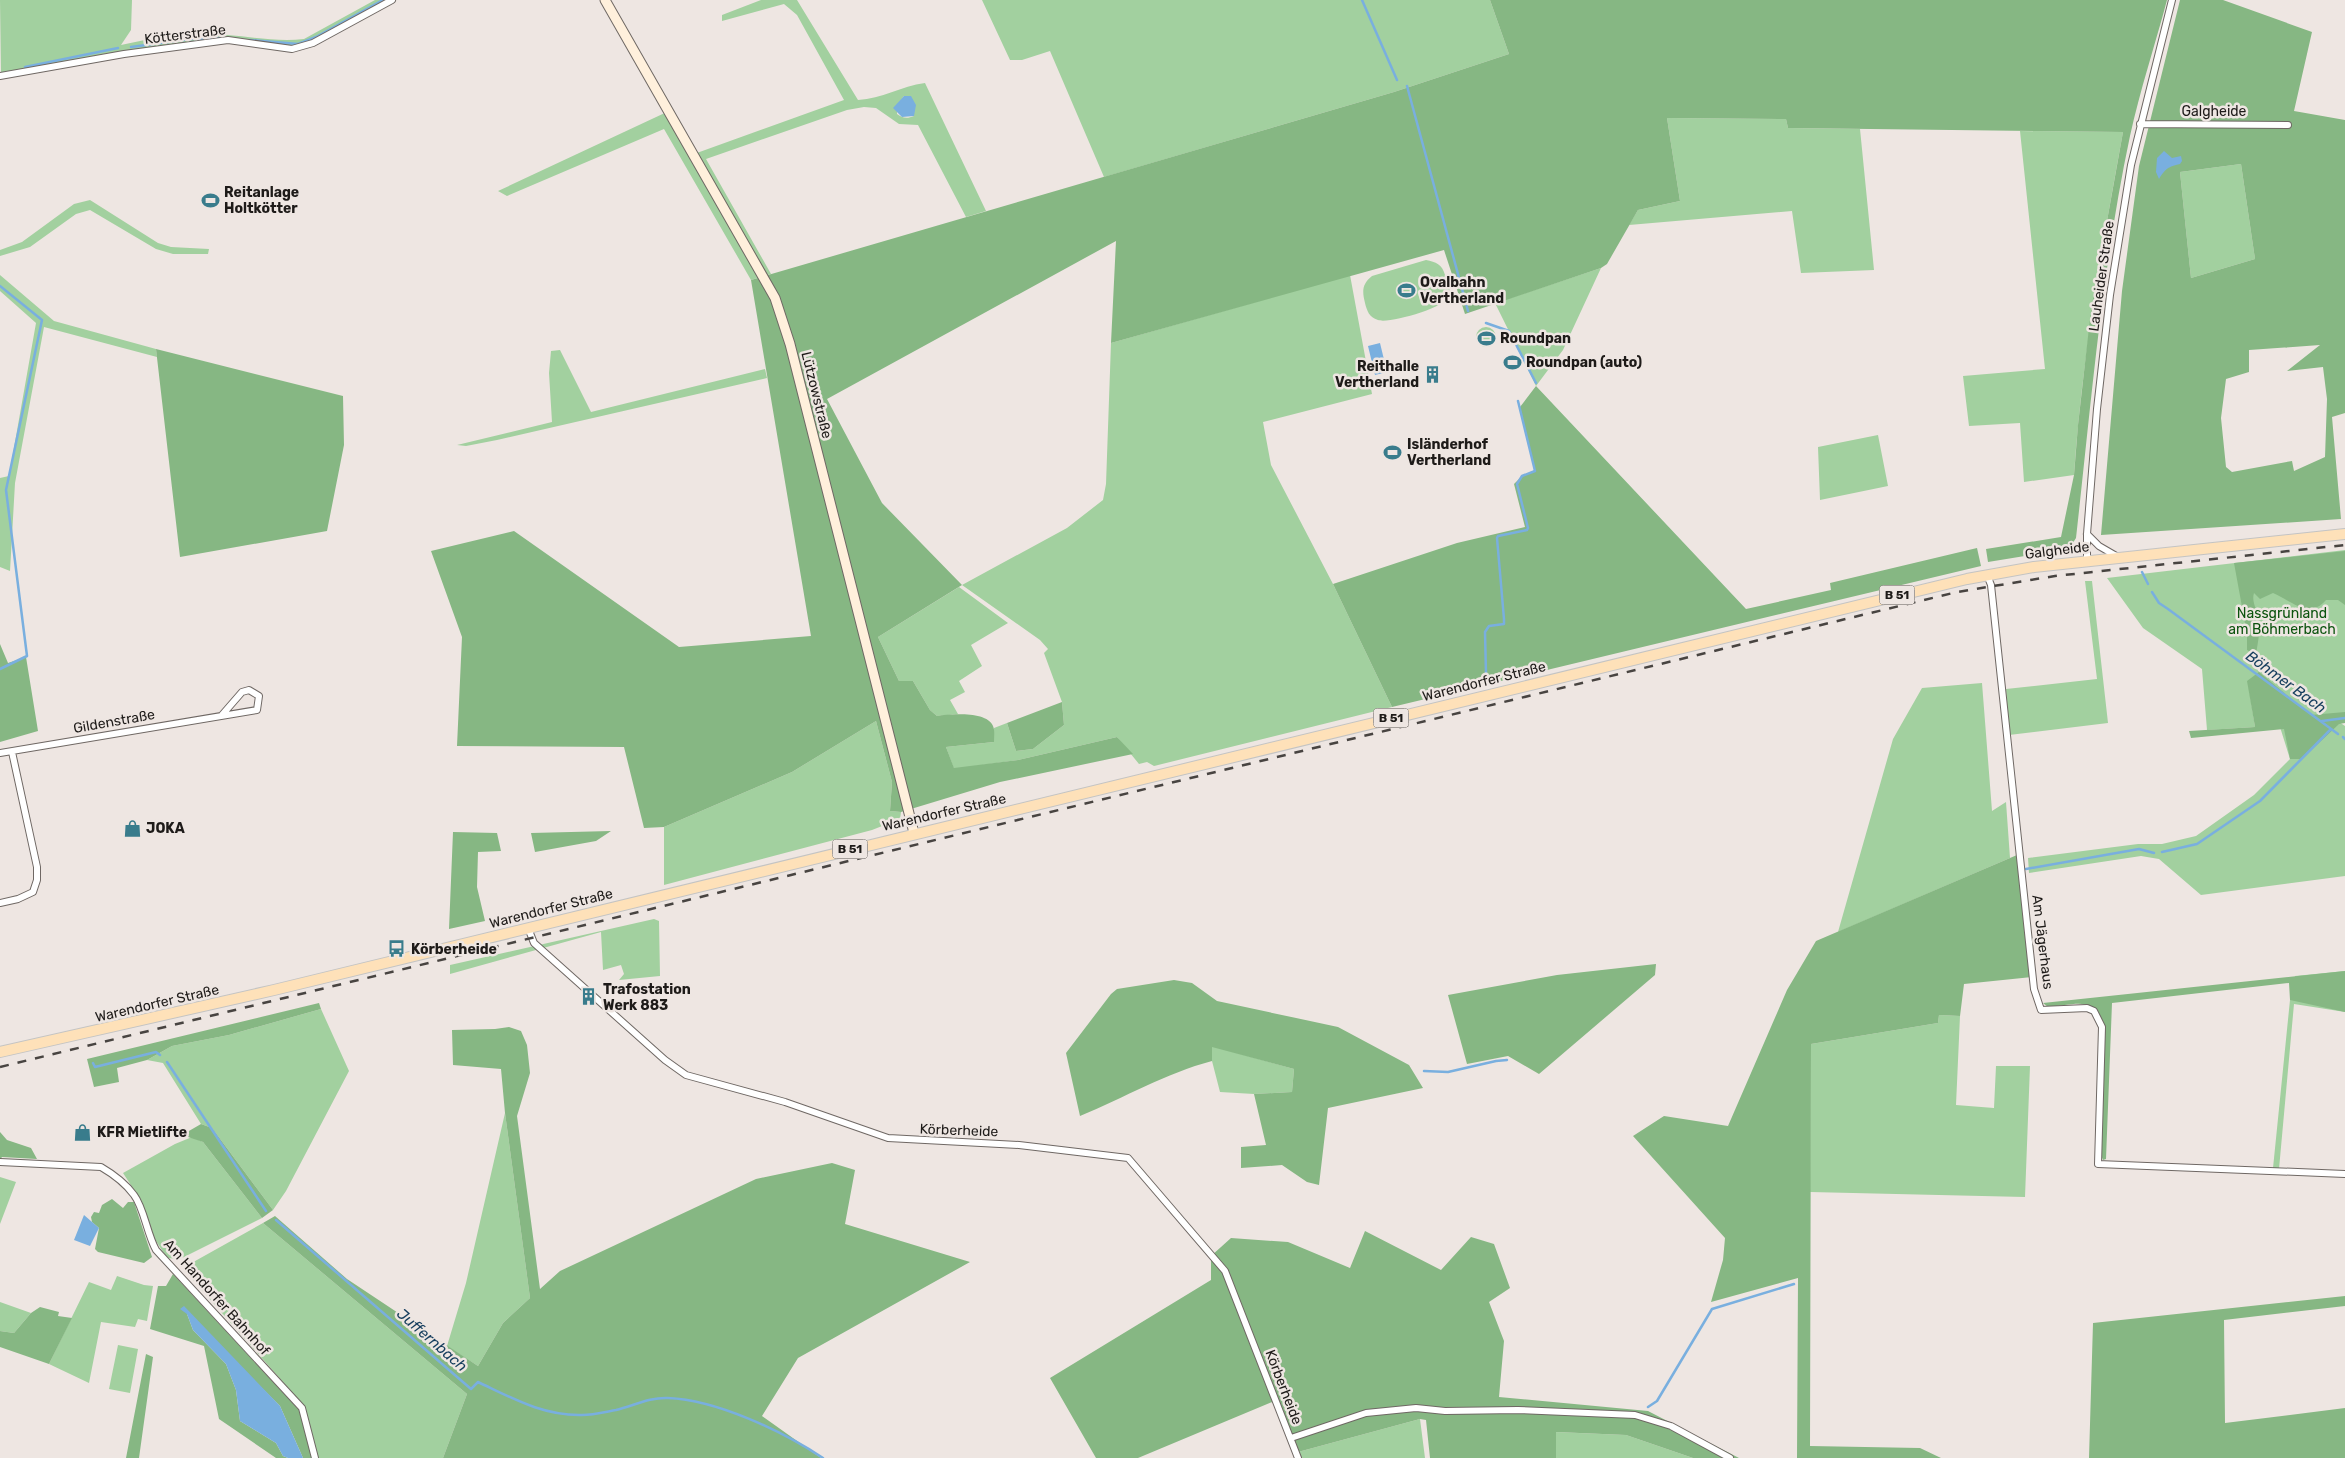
<svg xmlns="http://www.w3.org/2000/svg" width="2345" height="1458" viewBox="0 0 2345 1458" font-family="Rubik,sans-serif">
<rect width="100%" height="100%" fill="#eee6e2"/>
<path fill="#a2d09f" fill-rule="evenodd" d="M 0,0 L 132,0 L 131,30 L 121,45 C 155,37 193,33 227,35 C 253,37 278,42 304,39 L 375,0 L 392,0 L 313,43 L 292,49 L 228,40 L 193,42 L 131,50 L 1,74 Z
M 761,0 L 797,0 L 858,100 C 882,99 901,86 925,83 L 986,211 L 966,217 L 918,125 L 899,124 L 876,108 L 864,107 L 847,110 L 706,159 L 771,274 L 751,280 L 664,129 L 507,196 L 498,191 L 669,111 L 694,154 L 844,100 L 797,15 L 784,4 L 722,21 L 722,15 ZM 904,96 L 914,110 L 914,116 C 907,119 902,118 897,114 L 897,105 Z
M 982,0 L 1490,0 L 1509,54 L 1394,92 L 1104,177 L 1050,51 L 1022,60 L 1010,60 Z
M 1667,118 L 1786,119 L 1788,128 L 1860,129 L 1874,270 L 1801,273 L 1792,211 L 1629,225 L 1638,210 L 1680,201 Z
M 2020,131 L 2123,132 C 2102,247 2082,358 2074,475 L 2024,482 L 2020,423 L 1969,426 L 1963,376 L 2045,369 Z
M 2241,164 L 2255,259 L 2191,278 L 2180,172 Z
M 90,200 L 158,243 L 171,247 L 209,249 L 208,254 L 173,254 L 156,249 L 90,210 L 76,214 L 30,247 L 0,256 L 0,250 L 22,242 L 74,204 Z
M 1426,260 C 1436,262 1442,264 1445,275 C 1447,281 1452,290 1449,297 C 1444,308 1389,324 1378,320 C 1369,317 1367,311 1365,303 C 1362,291 1362,284 1372,276 Z
M 1601,268 L 1563,350 L 1536,386 L 1495,303 Z
M 0,275 L 54,321 L 156,349 L 157,357 L 44,327 L 15,483 L 10,571 L 0,567 L 0,478 L 9,476 L 36,323 L 0,291 Z
M 1350,275 L 1372,394 L 1263,422 L 1271,465 L 1333,584 L 1392,707 L 1154,766 L 1147,762 L 1139,764 L 1117,737 L 1018,760 L 954,769 L 946,747 L 994,742 L 994,728 L 1007,723 L 1016,751 L 1033,749 L 1064,725 L 1062,702 L 1044,653 L 1048,649 L 1040,640 L 962,585 L 1067,528 L 1103,500 L 1106,484 L 1111,343 Z
M1476 337a10 10 0 1 1 20 0a10 10 0 1 1-20 0Z
M 560,350 L 591,412 L 765,369 L 767,378 L 497,440 L 466,446 L 457,445 L 552,422 L 549,373 L 551,351 Z
M 1878,435 L 1888,486 L 1820,500 L 1818,447 Z
M 2345,550 L 2345,721 L 2339,722 L 2345,726 L 2345,876 L 2201,895 L 2159,859 L 2141,856 L 2029,873 L 2028,858 L 2138,844 L 2162,844 L 2196,836 L 2254,795 L 2290,759 L 2280,727 L 2248,682 L 2255,727 L 2207,730 L 2202,669 L 2143,628 L 2107,578 Z
M 2085,581 L 2092,581 L 2108,723 L 2009,735 L 2006,689 L 2097,679 Z
M 959,587 L 1008,623 L 971,645 L 982,666 L 959,681 L 965,692 L 950,700 L 958,714 L 937,716 L 930,710 L 913,681 L 899,681 L 878,637 Z
M 1982,683 L 1992,811 L 2006,802 L 2010,858 L 1838,932 L 1893,739 L 1922,688 Z
M 876,721 L 892,782 L 890,811 L 901,812 L 900,819 L 872,830 L 664,885 L 664,827 L 792,772 Z
M 654,919 L 659,921 L 660,976 L 619,980 L 624,974 L 621,965 L 603,970 L 601,932 L 450,974 L 450,965 Z
M 2345,971 L 2345,1012 L 2294,1004 L 2279,1169 L 2273,1168 L 2290,1000 L 2293,1000 L 2295,976 Z
M 321,1009 L 349,1071 L 286,1191 L 273,1210 L 212,1128 L 201,1124 L 163,1063 L 147,1060 L 172,1046 L 229,1035 Z
M 1939,1015 L 1960,1016 L 1956,1105 L 1994,1108 L 1996,1066 L 2030,1066 L 2025,1197 L 1810,1192 L 1811,1044 L 1938,1023 Z
M 1212,1046 L 1294,1069 L 1292,1092 L 1254,1094 L 1220,1092 L 1212,1061 Z
M 505,1113 L 530,1298 L 503,1323 L 478,1366 L 447,1346 L 466,1283 Z
M 192,1137 L 203,1142 L 262,1218 L 180,1259 L 167,1258 L 154,1238 L 142,1202 L 123,1173 L 175,1144 Z
M 0,1177 L 16,1182 L 0,1224 Z
M 263,1223 L 467,1394 L 443,1458 L 318,1458 L 304,1406 L 184,1270 L 188,1265 Z
M 117,1276 L 144,1285 L 153,1286 L 147,1321 L 138,1319 L 135,1327 L 101,1322 L 89,1383 L 49,1364 L 89,1282 L 111,1290 Z
M 0,1302 L 31,1313 L 14,1333 L 0,1331 Z
M 118,1345 L 138,1349 L 130,1393 L 109,1389 Z
M 1420,1419 L 1425,1458 L 1301,1458 L 1298,1452 Z
M 1555,1432 L 1626,1435 L 1693,1458 L 1556,1458 Z"/>
<path fill="#86b783" fill-rule="evenodd" d="M 1490,0 L 2167,0 C 2155,45 2140,90 2130,136 C 2102,268 2091,404 2076,538 L 2069,549 L 1988,562 L 1986,549 L 2061,537 L 2074,475 L 2078,425 L 2091,310 L 2123,132 L 1788,128 L 1786,119 L 1667,118 L 1680,201 L 1638,210 L 1607,264 L 1601,268 L 1465,314 L 1444,250 L 1111,343 L 1116,241 L 827,399 L 882,503 L 962,585 L 878,637 L 899,681 L 913,681 L 930,710 L 937,716 C 950,714 987,711 993,726 C 995,730 994,737 994,742 L 946,747 L 954,768 L 1018,760 L 1117,737 L 1133,754 L 1000,782 L 901,812 L 890,811 L 892,782 L 876,721 L 792,772 L 664,827 L 644,828 L 624,747 L 457,746 L 462,637 L 431,551 L 514,531 L 679,647 L 811,636 L 751,280 L 1394,92 L 1509,54 Z
M 2180,0 L 2223,0 L 2312,32 L 2294,111 L 2345,120 L 2345,413 L 2332,417 L 2341,519 L 2101,535 L 2122,291 L 2139,166 ZM 2241,164 L 2255,259 L 2191,278 L 2180,172 ZM 2320,345 L 2287,371 L 2323,367 L 2327,399 L 2325,457 L 2294,471 L 2292,461 L 2232,472 L 2226,467 L 2221,418 L 2226,379 L 2249,372 L 2249,350 Z
M 156,349 L 343,396 L 344,445 L 327,531 L 180,557 Z
M 1536,386 L 1746,609 L 1831,590 L 1830,583 L 1977,548 L 1981,566 L 1392,707 L 1333,584 L 1457,543 L 1525,527 L 1514,484 L 1522,476 L 1535,470 L 1520,407 Z
M 2345,551 L 2345,605 L 2338,600 L 2326,600 C 2309,620 2292,601 2273,593 L 2260,599 L 2254,593 C 2251,603 2258,611 2260,620 C 2261,625 2257,648 2256,655 L 2247,650 L 2247,634 L 2234,563 Z
M 0,644 L 8,663 L 26,657 L 38,731 L 0,742 Z
M 2259,672 L 2311,715 L 2345,712 L 2345,723 L 2339,724 L 2302,759 L 2290,759 L 2284,729 L 2191,738 L 2189,731 L 2255,727 L 2247,681 Z
M 1062,702 L 1064,725 L 1033,749 L 1016,751 L 1007,723 Z
M 611,831 L 596,841 L 535,852 L 531,833 Z
M 453,832 L 497,833 L 501,851 L 478,852 L 477,887 L 485,921 L 449,929 Z
M 2017,855 L 2032,977 L 1964,984 L 1960,1016 L 1939,1015 L 1938,1023 L 1811,1044 L 1810,1446 L 1920,1448 L 1941,1458 L 1797,1458 L 1798,1278 L 1711,1302 L 1723,1260 L 1725,1238 L 1633,1136 L 1664,1116 L 1728,1126 L 1787,990 L 1816,941 Z
M 1656,964 L 1655,975 L 1539,1074 L 1508,1056 L 1467,1064 L 1448,995 L 1557,975 Z
M 2345,971 L 2345,1012 L 2290,1000 L 2289,983 L 2112,1003 L 2106,1159 L 2103,1160 L 2099,1150 L 2104,1029 C 2095,994 2077,1005 2048,1007 L 2043,1003 Z
M 1174,980 L 1192,983 L 1217,1001 L 1338,1027 L 1409,1065 L 1423,1088 L 1328,1108 L 1319,1185 L 1307,1182 L 1282,1165 L 1241,1168 L 1241,1147 L 1266,1145 L 1254,1094 L 1292,1092 L 1294,1069 L 1212,1047 L 1212,1061 C 1166,1073 1124,1098 1080,1116 L 1066,1053 L 1111,994 L 1117,989 Z
M 319,1003 L 321,1009 L 229,1035 L 172,1046 L 147,1060 L 117,1068 L 119,1082 L 94,1087 L 87,1059 Z
M 509,1027 L 521,1031 L 527,1045 L 530,1073 L 517,1116 L 540,1289 L 560,1271 L 756,1179 L 832,1163 L 855,1170 L 845,1224 L 970,1262 L 798,1358 L 762,1416 L 821,1458 L 443,1458 L 467,1394 L 263,1223 L 275,1216 L 347,1279 L 478,1366 L 503,1323 L 530,1298 L 505,1113 L 501,1069 L 453,1065 L 452,1030 L 495,1029 Z
M 201,1124 L 212,1128 L 273,1210 L 262,1218 L 203,1142 L 182,1135 Z
M 0,1132 L 7,1140 L 31,1148 L 37,1159 L 2,1157 L 0,1160 Z
M 112,1199 L 123,1208 L 128,1202 L 134,1202 L 152,1257 L 144,1263 L 98,1252 L 95,1249 L 99,1228 L 92,1222 L 91,1217 L 94,1212 L 99,1213 L 102,1205 Z
M 1365,1231 L 1441,1270 L 1471,1237 L 1494,1244 L 1510,1288 L 1489,1302 L 1504,1341 L 1499,1397 L 1648,1411 L 1739,1458 L 1693,1458 L 1626,1435 L 1556,1432 L 1556,1458 L 1430,1458 L 1426,1420 L 1420,1419 L 1298,1452 L 1277,1400 L 1138,1458 L 1096,1458 L 1050,1378 L 1211,1280 L 1211,1256 L 1231,1238 L 1288,1242 L 1350,1268 Z
M 173,1274 L 299,1410 L 312,1458 L 303,1458 L 280,1406 L 187,1314 L 193,1330 L 226,1364 L 236,1390 L 240,1421 L 276,1443 L 283,1456 L 288,1458 L 276,1458 L 219,1419 L 204,1346 L 150,1329 L 158,1286 L 166,1286 Z
M 2345,1296 L 2345,1306 L 2224,1320 L 2225,1423 L 2345,1408 L 2345,1458 L 2089,1458 L 2093,1323 Z
M 40,1307 L 59,1312 L 58,1316 L 72,1318 L 49,1364 L 0,1347 L 0,1331 L 14,1333 L 31,1313 Z
M 146,1354 L 153,1357 L 139,1458 L 126,1458 Z"/>
<path fill="#79afdf" d="M 904,96 L 911,96 L 916,105 L 914,116 L 902,117 L 893,108 Z
M 2164,151 L 2172,158 L 2181,156 L 2182,161 L 2180,164 C 2168,167 2166,168 2159,179 L 2156,172 L 2157,158 Z
M 1380,343 L 1387,372 L 1375,375 L 1368,346 Z
M 84,1215 L 99,1228 L 90,1246 L 74,1240 Z
M 184,1306 L 280,1406 L 303,1458 L 288,1458 L 283,1456 L 276,1443 L 240,1421 L 236,1390 L 226,1364 L 193,1330 L 187,1314 L 180,1309 Z"/>
<g fill="none" stroke-linecap="round" stroke-linejoin="round">
<path stroke="#79afdf" stroke-width="2.5" d="M 1362,0 L 1397,80
M 250,40 L 298,44 L 316,37 L 383,0
M 131,47 L 191,39 L 220,38
M 25,67 L 118,48
M 1407,86 L 1468,311
M 0,286 L 42,320 L 6,490 L 27,656 L 0,669
M 1486,323 L 1509,331 L 1536,383
M 2142,572 L 2148,584
M 2152,592 L 2159,603 L 2168,609 L 2338,734
M 1486,674 L 1485,632 L 1489,626 L 1504,624 L 1504,619 L 1497,538 L 1498,536 L 1527,530 L 1528,528 L 1517,484 L 1522,476 L 1535,471 L 1518,401
M 2322,721 L 2345,718
M 2343,737 L 2345,739
M 2162,852 L 2197,844 L 2260,801 L 2331,729
M 2026,869 L 2139,849 L 2154,853
M 167,1062 L 266,1211
M 93,1063 L 95,1067 L 156,1052 L 160,1055
M 1424,1071 L 1448,1072 L 1496,1061 L 1507,1060
M 276,1220 L 471,1389 L 478,1382 C 512,1398 543,1416 582,1415 C 593,1415 605,1412 616,1410 C 633,1406 650,1397 668,1398 C 717,1400 782,1431 823,1458
M 1648,1407 L 1657,1401 L 1712,1309 L 1794,1284"/>
<defs>
<path id="street" d="M 0,76 L 124,54 L 228,40 L 292,49 L 313,43 L 392,0
M 2140,124 L 2288,125
M 2087,534 L 2099,546 L 2118,557
M 2087,561 L 2087,534 L 2097,409 L 2110,295 L 2131,165 L 2172,0
M 1987,575 L 1991,585 L 2034,989 L 2041,1010 L 2087,1008 L 2094,1011 L 2102,1027 L 2098,1164 L 2345,1174
M 0,753 L 257,710 L 259,696 L 249,690 L 242,692 L 222,715
M 0,903 L 18,899 L 33,892 L 37,880 L 37,867 L 12,752
M 528,928 L 534,943 L 665,1060 L 686,1075 L 785,1102 L 888,1138 L 1019,1145 L 1128,1158 L 1225,1271 L 1298,1458
M 0,1162 L 101,1167 C 113,1174 126,1184 134,1195 C 144,1208 147,1234 156,1250 L 302,1408 L 315,1458
M 1291,1438 L 1366,1413 L 1416,1408 L 1445,1411 L 1518,1410 L 1635,1415 L 1671,1426 L 1730,1458"/>
<path id="secondary" d="M 605,0 L 775,298 L 790,344 L 914,833"/>
<path id="primary" d="M 0,1052 L 274,990 L 1967,579 L 2034,567 L 2345,534"/>
</defs>
<use href="#street" stroke="#6f6864" stroke-width="8"/>
<use href="#secondary" stroke="#6f6864" stroke-width="11"/>
<use href="#primary" stroke="#c4c4c3" stroke-width="12"/>
<use href="#street" stroke="#fff" stroke-width="6"/>
<use href="#secondary" stroke="#fff0dc" stroke-width="9"/>
<use href="#primary" stroke="#fee1b9" stroke-width="10"/>
<path stroke="#484441" stroke-width="2.5" stroke-dasharray="9 9" stroke-linecap="butt" d="M 0,1067 L 1957,592 L 2055,576 L 2345,545"/>
</g>
<defs>
<symbol id="stadium-bare" viewBox="-9 -9 18 18"><path d="M0-5a6.5 5 0 1 0 0 10a6.5 5 0 1 0 0-10ZM-3.5-1.8h7v3.6h-7Z" fill="#397c8c" stroke="#eee6e2" stroke-width="2.5" paint-order="stroke"/></symbol>
<symbol id="building-bare" viewBox="-9 -9 18 18"><path d="M-4-6H4V6H1V3H-1V6H-4ZM-2.5-4.3h1.7v1.8h-1.7ZM.8-4.3h1.7v1.8H.8ZM-2.5-1h1.7V.8h-1.7ZM.8-1h1.7V.8H.8Z" fill="#397c8c" stroke="#eee6e2" stroke-width="2.5" paint-order="stroke"/></symbol>
<symbol id="shop-bare" viewBox="-9 -9 18 18"><path d="M-5-2.5h2.3a2.7 3.5 0 0 1 5.4 0H5L5.5 6h-11ZM-1.5-2.5h3a1.5 2.3 0 0 0-3 0Z" fill="#397c8c" stroke="#eee6e2" stroke-width="2.5" paint-order="stroke"/></symbol>
<symbol id="bus-bare" viewBox="-9 -9 18 18"><path d="M-5-6H5V4H4V6H2V4H-2V6H-4V4H-5ZM-3.5-4V0h7V-4ZM-3.5 1.2v1.5H-2V1.2ZM2 1.2v1.5H3.5V1.2Z" fill="#397c8c" stroke="#eee6e2" stroke-width="2.5" paint-order="stroke"/></symbol>
</defs>
<g fill-rule="evenodd">
<use href="#stadium-bare" x="198" y="188" width="25" height="25"/>
<use href="#stadium-bare" x="1394" y="278" width="25" height="25"/>
<use href="#stadium-bare" x="1474" y="326" width="25" height="25"/>
<use href="#stadium-bare" x="1500" y="350" width="25" height="25"/>
<use href="#building-bare" x="1420" y="362" width="25" height="25"/>
<use href="#stadium-bare" x="1380" y="440" width="25" height="25"/>
<use href="#shop-bare" x="120" y="816" width="25" height="25"/>
<use href="#bus-bare" x="384" y="936" width="25" height="25"/>
<use href="#building-bare" x="576" y="984" width="25" height="25"/>
<use href="#shop-bare" x="70" y="1120" width="25" height="25"/>
</g>
<g text-anchor="middle" stroke-width="5" stroke-linejoin="round" paint-order="stroke">
<g fill="#eee6e2" stroke="#5c5855" stroke-width="1">
<rect x="1879.5" y="585.5" width="35" height="19" rx="4"/>
<rect x="1373.5" y="708.5" width="35" height="19" rx="4"/>
<rect x="832.5" y="839.5" width="35" height="19" rx="4"/>
</g>
<g font-size="12" font-weight="bold" fill="#1e1b19">
<text x="1897" y="599">B 51</text>
<text x="1391" y="722">B 51</text>
<text x="850" y="853">B 51</text>
</g>
<g font-size="14" fill="#1e1b19" stroke="#eee6e2">
<text transform="translate(185 34) rotate(-7)" y="5">Kötterstraße</text>
<text x="2214" y="116">Galgheide</text>
<text transform="translate(2101 276) rotate(-82)" y="5">Lauheider Straße</text>
<text transform="translate(817 395) rotate(76)" y="5">Lützowstraße</text>
<text transform="translate(2057 550) rotate(-7)" y="5">Galgheide</text>
<text transform="translate(1484 681) rotate(-14)" y="5">Warendorfer Straße</text>
<text transform="translate(114 721) rotate(-10)" y="5">Gildenstraße</text>
<text transform="translate(944 812) rotate(-13)" y="5">Warendorfer Straße</text>
<text transform="translate(551 908) rotate(-14)" y="5">Warendorfer Straße</text>
<text transform="translate(2043 942) rotate(83)" y="5">Am Jägerhaus</text>
<text transform="translate(157 1003) rotate(-13)" y="5">Warendorfer Straße</text>
<text transform="translate(959 1130) rotate(2)" y="5">Körberheide</text>
<text transform="translate(217 1297) rotate(48)" y="5">Am Handorfer Bahnhof</text>
<text transform="translate(1284 1387) rotate(69)" y="5">Körberheide</text>
</g>
<g font-size="14" font-weight="bold" fill="#1e1b19" stroke="#eee6e2" text-anchor="start">
<text x="224" y="197">Reitanlage<tspan x="224" dy="16">Holtkötter</tspan></text>
<text x="1420" y="287">Ovalbahn<tspan x="1420" dy="16">Vertherland</tspan></text>
<text x="1500" y="343">Roundpan</text>
<text x="1526" y="367">Roundpan (auto)</text>
<text x="1419" y="371" text-anchor="end">Reithalle<tspan x="1419" dy="16">Vertherland</tspan></text>
<text x="1407" y="449">Isländerhof<tspan x="1407" dy="16">Vertherland</tspan></text>
<text x="146" y="833">JOKA</text>
<text x="411" y="954">Körberheide</text>
<text x="603" y="994">Trafostation<tspan x="603" dy="16">Werk 883</tspan></text>
<text x="97" y="1137">KFR Mietlifte</text>
</g>
<g font-size="14" fill="#0b530e" stroke="#eee6e2">
<text x="2282" y="618">Nassgrünland<tspan x="2282" dy="16">am Böhmerbach</tspan></text>
</g>
<g font-size="15" font-style="italic" fill="#153d5d" stroke="#eee6e2">
<text transform="translate(2286 682) rotate(36)" y="5">Böhmer Bach</text>
<text transform="translate(432 1340) rotate(41)" y="5">Juffernbach</text>
</g>
</g>
</svg>
